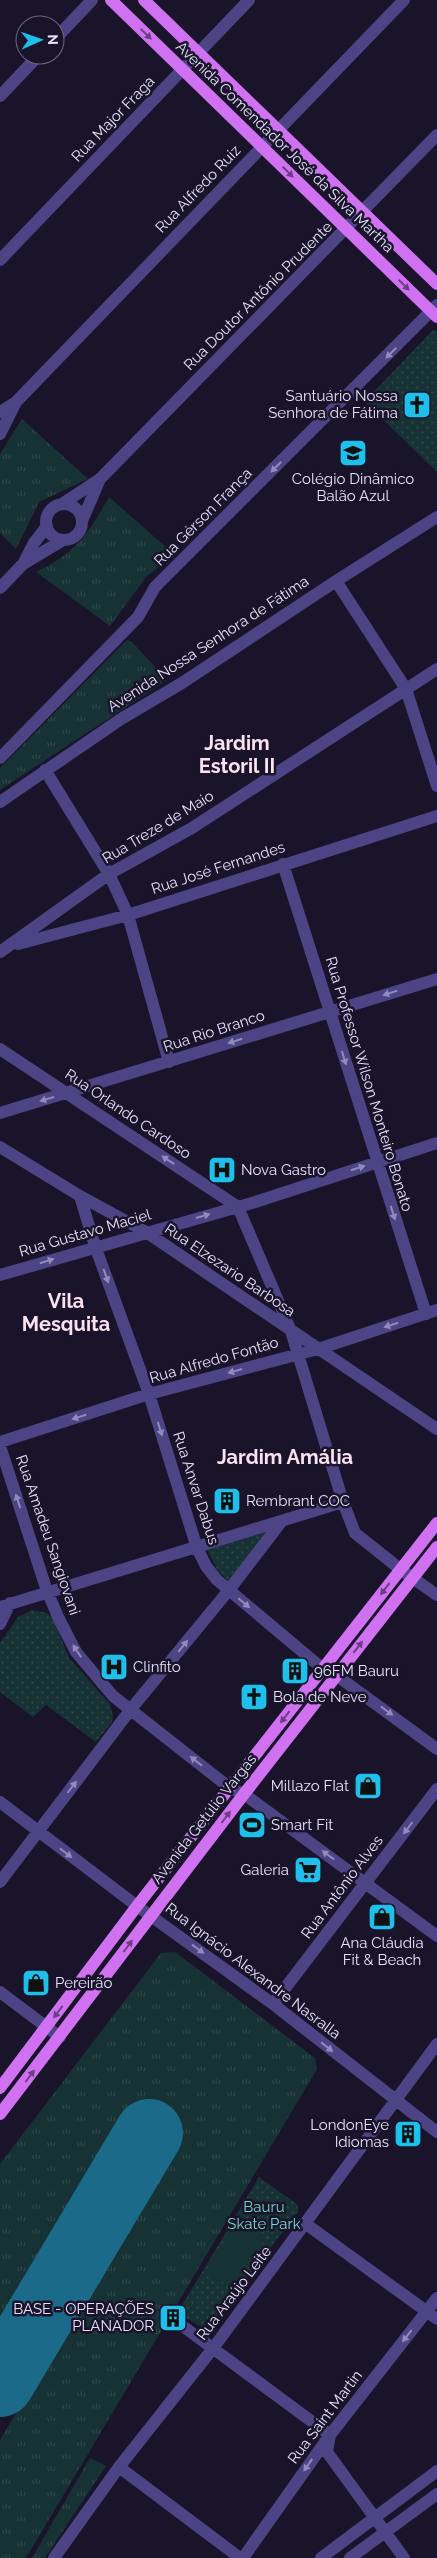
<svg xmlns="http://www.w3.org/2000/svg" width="437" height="2558" viewBox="0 0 437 2558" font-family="Raleway,sans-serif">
<defs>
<pattern id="grass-tufts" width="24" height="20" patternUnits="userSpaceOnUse" patternTransform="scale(1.25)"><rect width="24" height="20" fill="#173234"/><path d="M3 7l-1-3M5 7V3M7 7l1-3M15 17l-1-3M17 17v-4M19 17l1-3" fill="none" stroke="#2e4648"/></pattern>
<pattern id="park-dots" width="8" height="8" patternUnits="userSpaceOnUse" patternTransform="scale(1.25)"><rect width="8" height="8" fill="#173234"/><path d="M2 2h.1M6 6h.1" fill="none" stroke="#2e4648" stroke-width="1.8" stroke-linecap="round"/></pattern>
</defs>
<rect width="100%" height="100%" fill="#1a142a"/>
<path fill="url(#grass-tufts)" d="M 22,419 L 88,479 L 39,502 L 16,549 L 0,533 L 0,454 Z
M 109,497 L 175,555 L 147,576 L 110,626 L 36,572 C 76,553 88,534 109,497 Z
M 127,640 L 131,641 L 167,680 L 0,790 L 0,768 Z
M 175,1952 L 315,2058 L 317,2069 L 26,2558 L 0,2558 L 0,2440 L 179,2142 L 180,2134 L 138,2108 L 129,2107 L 0,2323 L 0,2164 L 161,1953 Z
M 90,2458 L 106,2466 L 45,2558 L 32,2558 Z"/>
<path fill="url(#park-dots)" d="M 433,330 L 437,331 L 437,472 L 367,404 L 368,398 Z
M 268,1531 L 229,1583 L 217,1569 L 207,1550 Z
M 32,1610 L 47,1613 L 53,1618 L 69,1658 L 110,1704 L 113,1716 L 112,1722 L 96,1742 L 46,1705 L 33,1717 L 0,1692 L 0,1643 L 18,1617 Z
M 259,2177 L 298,2205 L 298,2212 L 210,2326 L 202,2327 L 184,2317 L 181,2307 Z"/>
<path fill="#173234" d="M 236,2221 L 265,2238 L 235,2290 L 206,2272 Z"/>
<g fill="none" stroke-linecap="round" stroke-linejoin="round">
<path stroke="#1c6a8a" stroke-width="68" d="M 0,2383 L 149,2133"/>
<path stroke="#4d4485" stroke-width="12" d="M 55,39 L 92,0
M 0,96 L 39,55
M 0,260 L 249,0
M 16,402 L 404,0
M 0,412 L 16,402 L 0,434
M46 522a18 18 0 1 1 36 0a18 18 0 1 1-36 0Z
M 62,504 L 100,479 L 437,135
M 82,521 L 100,479
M 23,564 L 34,543 L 47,526
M 336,581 L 406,689 L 437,786
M 0,588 L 23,564 L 63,540
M 0,758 L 138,617 L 155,587 L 437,305
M 45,770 L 109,874 L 128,915 L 169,1062
M 0,802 L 121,719 L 182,683 L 336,581 L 437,517
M 283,864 L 426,1314
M 18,944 L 128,915 L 437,816
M 0,952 L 109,874 L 192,828 L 437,669
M 0,1049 L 238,1207 L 291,1331 L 343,1502 L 355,1533 L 400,1569 L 437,1595
M 0,1113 L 437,979
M 0,1147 L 80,1196 L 146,1232 L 437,1429
M 80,1196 L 95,1246 L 149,1394 L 197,1548 L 206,1566 L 217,1580 L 323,1669 L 336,1675 L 437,1749
M 0,1275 L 252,1203 L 437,1143
M 0,1442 L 149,1394 L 318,1349 L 437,1310
M 0,1446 L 47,1591 L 59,1619 L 76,1652 L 113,1696 L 230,1788 L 244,1794 L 437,1936
M 0,1607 L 343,1502
M 0,1624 L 10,1603
M 0,1802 L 137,1906 L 273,2004 L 437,2132
M 0,1882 L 131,1709 L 229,1590 L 281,1522
M 0,1992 L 60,2037
M 273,2004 L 437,1789
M 306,2224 L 437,2319
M 180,2324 L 330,2435 L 327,2452 L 404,2558
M 119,2467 L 240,2558
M 54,2558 L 119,2467 L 214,2347 L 437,2044
M 243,2558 L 330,2435 L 437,2298
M 321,2558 L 437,2471
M 350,2558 L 437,2494"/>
<path stroke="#d071f2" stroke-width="12" d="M 111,0 L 437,317
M 144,0 L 437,284
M 0,2088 L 137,1906 L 437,1523
M 0,2114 L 244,1794 L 437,1547"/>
</g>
<defs><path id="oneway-solid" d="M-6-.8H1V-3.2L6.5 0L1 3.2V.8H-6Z" transform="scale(1.25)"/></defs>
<g fill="#6c3e84">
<use href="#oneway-solid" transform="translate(146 34) rotate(44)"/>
<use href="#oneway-solid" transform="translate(288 172) rotate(45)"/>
<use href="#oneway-solid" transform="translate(404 285) rotate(44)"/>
<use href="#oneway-solid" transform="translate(385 1589) rotate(128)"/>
<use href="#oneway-solid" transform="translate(358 1647) rotate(-52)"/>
<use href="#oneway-solid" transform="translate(285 1717) rotate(128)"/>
<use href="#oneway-solid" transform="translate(226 1817) rotate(-53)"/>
<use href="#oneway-solid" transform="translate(128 1946) rotate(-53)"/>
<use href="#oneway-solid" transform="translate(58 2012) rotate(127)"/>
<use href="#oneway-solid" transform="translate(30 2076) rotate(-53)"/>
</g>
<g fill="#928abb">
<use href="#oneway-solid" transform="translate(391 353) rotate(135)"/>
<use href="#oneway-solid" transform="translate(276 467) rotate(135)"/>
<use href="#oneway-solid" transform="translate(390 993) rotate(163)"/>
<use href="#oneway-solid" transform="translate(235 1041) rotate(162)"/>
<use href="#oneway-solid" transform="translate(344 1058) rotate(73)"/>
<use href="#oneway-solid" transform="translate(47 1099) rotate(164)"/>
<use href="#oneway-solid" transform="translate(168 1160) rotate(-146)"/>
<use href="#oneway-solid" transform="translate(358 1168) rotate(-18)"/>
<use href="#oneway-solid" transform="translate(393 1213) rotate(72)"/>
<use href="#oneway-solid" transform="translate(203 1216) rotate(-16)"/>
<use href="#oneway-solid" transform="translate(47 1261) rotate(-17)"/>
<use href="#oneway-solid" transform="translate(106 1276) rotate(70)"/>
<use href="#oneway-solid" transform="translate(391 1325) rotate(162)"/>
<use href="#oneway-solid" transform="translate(235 1371) rotate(164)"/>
<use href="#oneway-solid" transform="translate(79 1417) rotate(162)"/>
<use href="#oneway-solid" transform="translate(160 1429) rotate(73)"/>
<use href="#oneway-solid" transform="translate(18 1501) rotate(-108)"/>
<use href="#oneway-solid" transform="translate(244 1603) rotate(40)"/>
<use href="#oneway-solid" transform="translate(183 1646) rotate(-51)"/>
<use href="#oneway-solid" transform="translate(77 1651) rotate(-124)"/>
<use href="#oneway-solid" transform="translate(387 1711) rotate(36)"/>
<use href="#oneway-solid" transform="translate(196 1761) rotate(-142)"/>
<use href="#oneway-solid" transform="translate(72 1787) rotate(-53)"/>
<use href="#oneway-solid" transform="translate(408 1828) rotate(127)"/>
<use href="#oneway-solid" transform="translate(66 1853) rotate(37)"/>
<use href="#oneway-solid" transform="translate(328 1855) rotate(-144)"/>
<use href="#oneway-solid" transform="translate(198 1949) rotate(36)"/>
<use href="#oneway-solid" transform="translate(327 2047) rotate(38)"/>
<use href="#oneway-solid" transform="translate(407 2336) rotate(128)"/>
<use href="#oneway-solid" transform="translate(308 2465) rotate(125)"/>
</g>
<defs>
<symbol id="church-square" viewBox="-11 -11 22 22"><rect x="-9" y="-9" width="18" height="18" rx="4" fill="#1ebfea" stroke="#1a142a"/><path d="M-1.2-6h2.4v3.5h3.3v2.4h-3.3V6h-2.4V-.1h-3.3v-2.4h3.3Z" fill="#111"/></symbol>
<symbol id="school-square" viewBox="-11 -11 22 22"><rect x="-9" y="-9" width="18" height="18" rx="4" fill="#1ebfea" stroke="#1a142a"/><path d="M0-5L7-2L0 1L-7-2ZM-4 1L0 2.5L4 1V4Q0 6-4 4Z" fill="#111"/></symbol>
<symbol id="hospital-square" viewBox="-11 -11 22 22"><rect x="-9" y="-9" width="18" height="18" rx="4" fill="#1ebfea" stroke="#1a142a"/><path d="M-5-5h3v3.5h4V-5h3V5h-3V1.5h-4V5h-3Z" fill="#111"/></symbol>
<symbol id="building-square" viewBox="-11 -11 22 22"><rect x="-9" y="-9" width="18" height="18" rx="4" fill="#1ebfea" stroke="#1a142a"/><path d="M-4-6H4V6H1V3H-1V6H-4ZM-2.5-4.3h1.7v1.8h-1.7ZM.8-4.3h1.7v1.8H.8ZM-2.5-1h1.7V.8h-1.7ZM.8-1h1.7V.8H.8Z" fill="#111"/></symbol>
<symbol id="shop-square" viewBox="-11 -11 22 22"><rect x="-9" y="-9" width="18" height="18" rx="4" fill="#1ebfea" stroke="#1a142a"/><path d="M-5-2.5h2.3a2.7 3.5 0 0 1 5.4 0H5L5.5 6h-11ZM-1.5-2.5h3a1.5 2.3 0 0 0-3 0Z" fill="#111"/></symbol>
<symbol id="stadium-square" viewBox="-11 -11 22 22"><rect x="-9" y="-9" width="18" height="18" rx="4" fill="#1ebfea" stroke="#1a142a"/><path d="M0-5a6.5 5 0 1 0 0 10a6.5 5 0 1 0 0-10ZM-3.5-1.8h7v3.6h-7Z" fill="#111"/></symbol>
<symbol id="supermarket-square" viewBox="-11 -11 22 22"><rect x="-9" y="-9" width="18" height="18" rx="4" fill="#1ebfea" stroke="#1a142a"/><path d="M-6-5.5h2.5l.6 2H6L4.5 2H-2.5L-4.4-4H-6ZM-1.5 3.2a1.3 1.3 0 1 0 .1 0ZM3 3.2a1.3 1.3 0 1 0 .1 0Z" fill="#111"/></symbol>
</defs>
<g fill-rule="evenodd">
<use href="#church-square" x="401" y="389" width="32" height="32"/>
<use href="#school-square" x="337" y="437" width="32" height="32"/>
<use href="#hospital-square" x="206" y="1154" width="32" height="32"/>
<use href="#building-square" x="211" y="1485" width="32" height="32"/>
<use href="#hospital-square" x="98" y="1651" width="32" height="32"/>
<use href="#building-square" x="279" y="1655" width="32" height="32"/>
<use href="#church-square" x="238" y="1681" width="32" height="32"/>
<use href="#shop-square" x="352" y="1770" width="32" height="32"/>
<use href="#stadium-square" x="236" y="1809" width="32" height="32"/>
<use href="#supermarket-square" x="292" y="1854" width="32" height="32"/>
<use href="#shop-square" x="366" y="1901" width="32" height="32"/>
<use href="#shop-square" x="20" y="1967" width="32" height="32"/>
<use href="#building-square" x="392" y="2118" width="32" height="32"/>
<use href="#building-square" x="157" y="2302" width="32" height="32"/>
</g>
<g text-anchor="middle" stroke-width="5" stroke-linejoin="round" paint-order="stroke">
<g font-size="15" fill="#e7e0fc" stroke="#1a142a">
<text transform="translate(113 119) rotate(-46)" y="5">Rua Major Fraga</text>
<text transform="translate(285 147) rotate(44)" y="5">Avenida Comendador José da Silva Martha</text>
<text transform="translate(198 189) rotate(-46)" y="5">Rua Alfredo Ruiz</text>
<text transform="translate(258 296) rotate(-45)" y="5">Rua Doutor Antônio Prudente</text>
<text transform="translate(203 517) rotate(-45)" y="5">Rua Gérson França</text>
<text transform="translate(208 644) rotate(-33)" y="5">Avenida Nossa Senhora de Fátima</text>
<text transform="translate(158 827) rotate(-31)" y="5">Rua Treze de Maio</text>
<text transform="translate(218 868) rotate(-18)" y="5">Rua José Fernandes</text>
<text transform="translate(214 1031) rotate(-18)" y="5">Rua Rio Branco</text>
<text transform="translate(369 1084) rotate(73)" y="5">Rua Professor Wilson Monteiro Bonato</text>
<text transform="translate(128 1114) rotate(34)" y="5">Rua Orlando Cardoso</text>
<text transform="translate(85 1233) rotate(-16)" y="5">Rua Gustavo Maciel</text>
<text transform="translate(230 1270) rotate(34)" y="5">Rua Elzezario Barbosa</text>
<text transform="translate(214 1360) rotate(-16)" y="5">Rua Alfredo Fontão</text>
<text transform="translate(196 1488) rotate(72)" y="5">Rua Anvar Dabus</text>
<text transform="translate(48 1535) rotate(71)" y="5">Rua Amadeu Sangiovani</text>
<text transform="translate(204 1819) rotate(-52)" y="5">Avenida Getúlio Vargas</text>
<text transform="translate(342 1887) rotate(-53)" y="5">Rua Antônio Alves</text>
<text transform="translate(253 1971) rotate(37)" y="5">Rua Ignácio Alexandre Nasralla</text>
<text transform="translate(234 2293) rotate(-53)" y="5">Rua Araújo Leite</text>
<text transform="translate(325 2417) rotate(-53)" y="5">Rua Saint Martin</text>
</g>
<g font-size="15" fill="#e7e0fc" stroke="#1a142a" text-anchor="start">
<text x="398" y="401" text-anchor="end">Santuário Nossa<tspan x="398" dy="17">Senhora de Fátima</tspan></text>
<text x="353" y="484" text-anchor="middle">Colégio Dinâmico<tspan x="353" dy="17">Balão Azul</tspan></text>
<text x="241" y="1175">Nova Gastro</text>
<text x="246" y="1506">Rembrant COC</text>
<text x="133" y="1672">Clinfito</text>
<text x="314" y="1676">96FM Bauru</text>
<text x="273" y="1702">Bola de Neve</text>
<text x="349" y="1791" text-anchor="end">Millazo FIat</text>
<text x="271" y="1830">Smart Fit</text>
<text x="289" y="1875" text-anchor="end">Galeria</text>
<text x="382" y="1948" text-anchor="middle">Ana Cláudia<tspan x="382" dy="17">Fit &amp; Beach</tspan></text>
<text x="55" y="1988">Pereirão</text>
<text x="389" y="2130" text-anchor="end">LondonEye<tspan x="389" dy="17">Idiomas</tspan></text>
<text x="154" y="2314" text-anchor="end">BASE - OPERAÇÕES<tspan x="154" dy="17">PLANADOR</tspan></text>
</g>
<g font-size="15" fill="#71d7c9" stroke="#1a142a">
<text x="264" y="2212">Bauru<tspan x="264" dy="17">Skate Park</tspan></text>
</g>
<g font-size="20" font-weight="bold" fill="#fce2f0" stroke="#1a142a">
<text x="237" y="750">Jardim<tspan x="237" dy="23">Estoril II</tspan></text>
<text x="66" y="1308">Vila<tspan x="66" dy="23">Mesquita</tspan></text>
<text x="285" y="1464">Jardim Amália</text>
</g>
</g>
<g transform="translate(40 40) rotate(88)"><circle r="24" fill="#1a142a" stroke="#6c667e"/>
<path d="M0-4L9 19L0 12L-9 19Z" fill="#1ebfea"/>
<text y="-8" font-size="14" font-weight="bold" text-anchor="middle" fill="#e7e0fc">N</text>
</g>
</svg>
